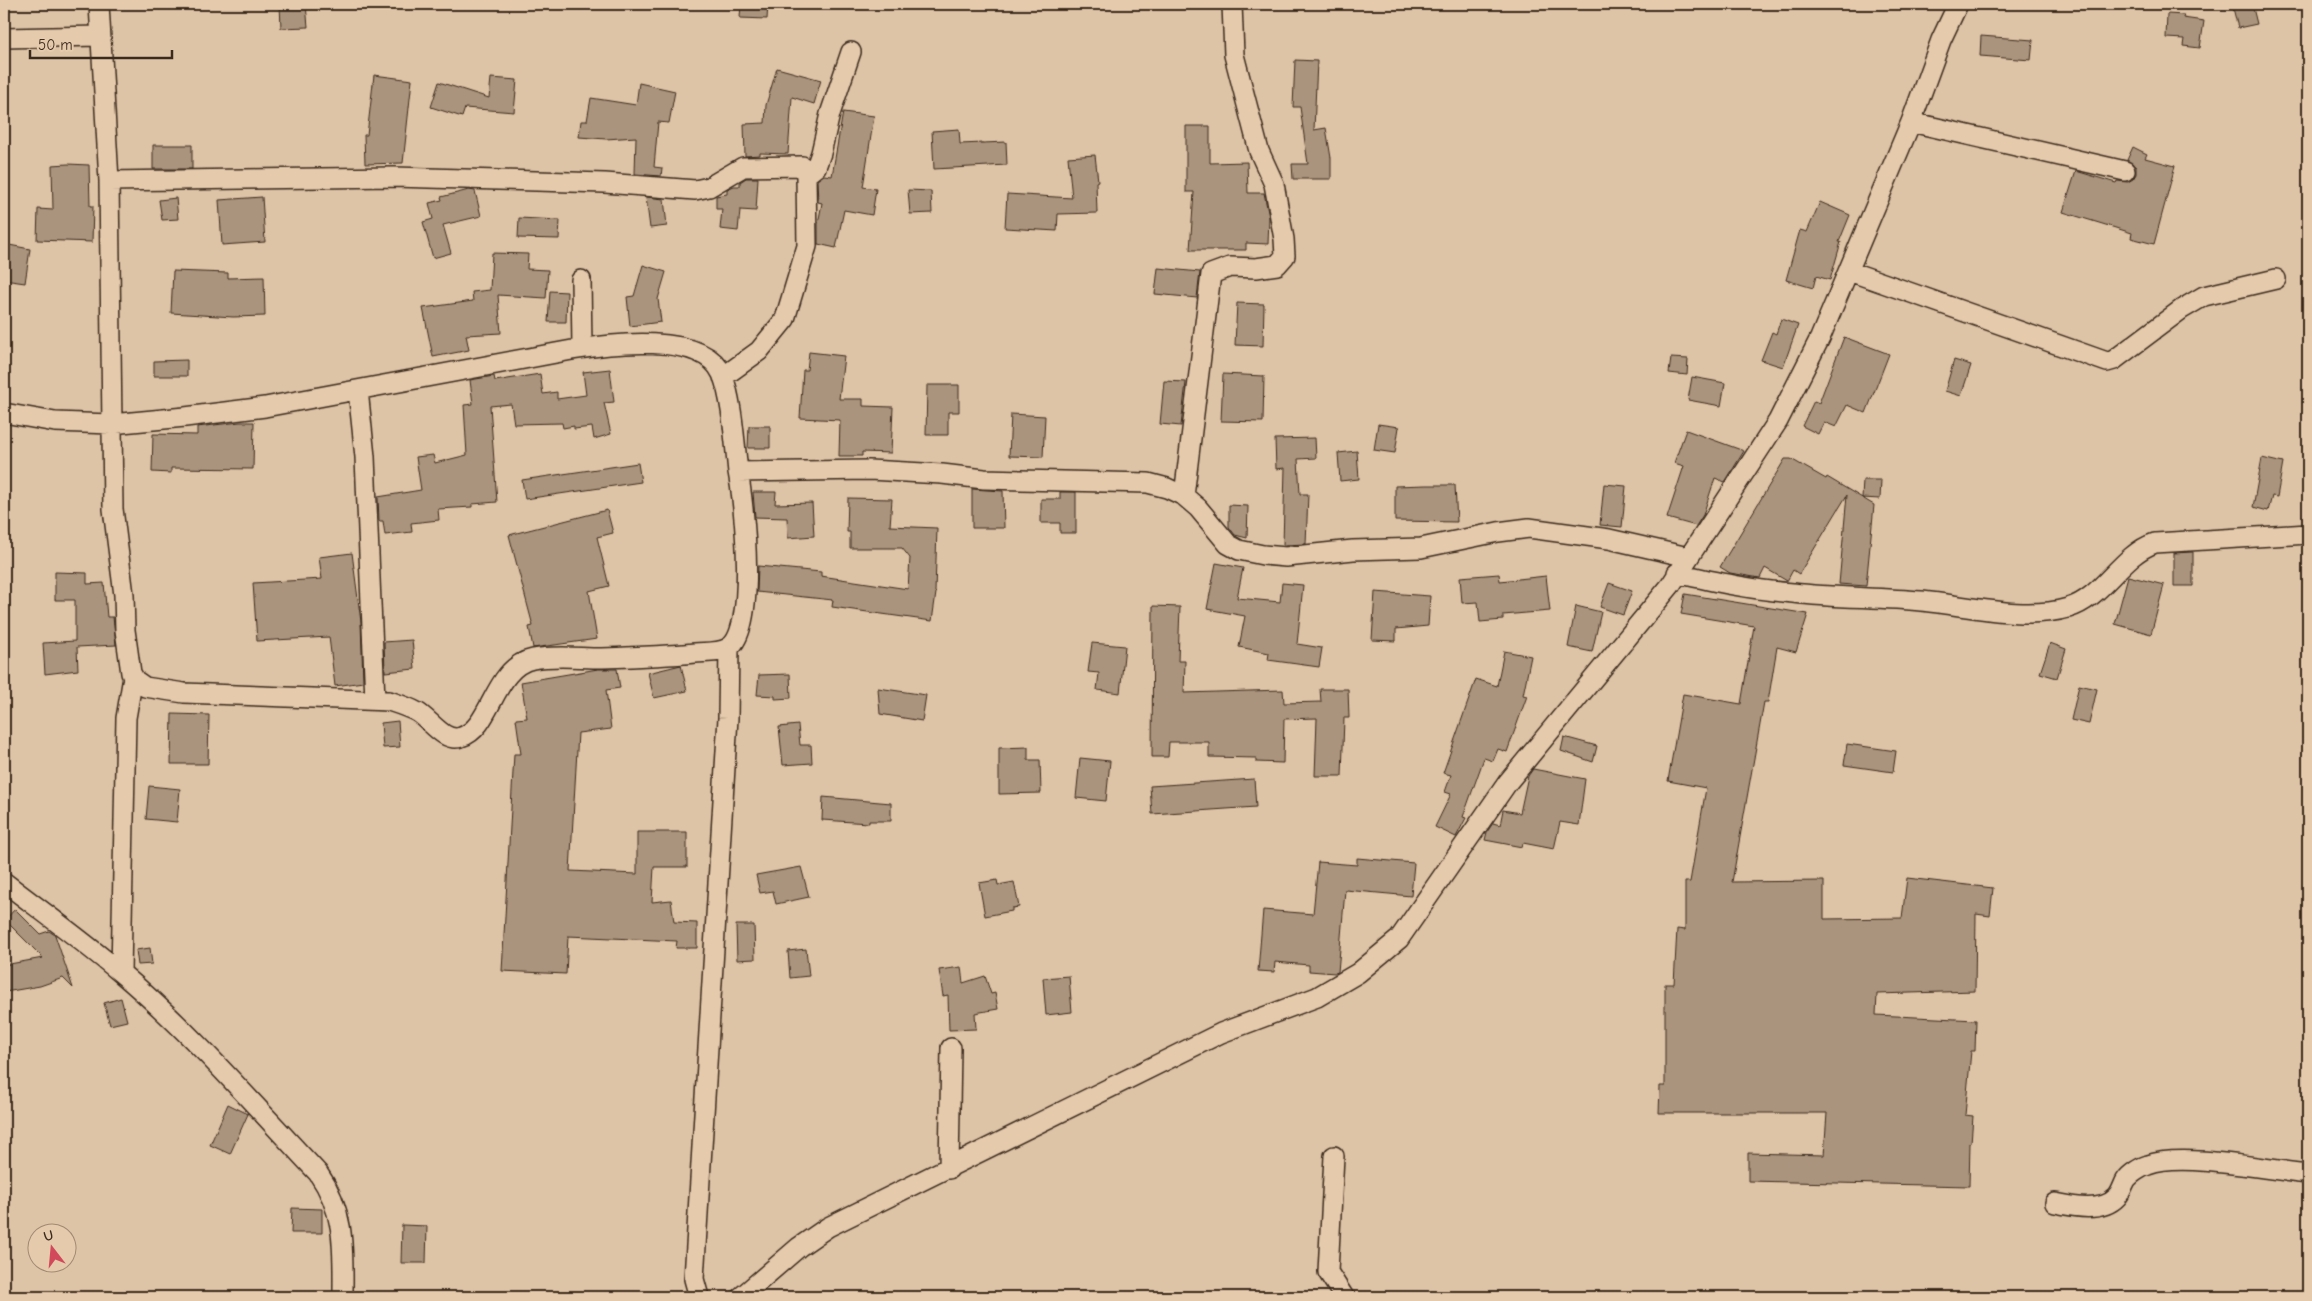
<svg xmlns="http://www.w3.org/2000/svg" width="2312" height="1301" viewBox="0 0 2312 1301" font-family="'Comic Neue',sans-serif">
<rect width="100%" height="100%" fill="#dec4a6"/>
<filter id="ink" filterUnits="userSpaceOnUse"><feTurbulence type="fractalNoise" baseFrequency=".02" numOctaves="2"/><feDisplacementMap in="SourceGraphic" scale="10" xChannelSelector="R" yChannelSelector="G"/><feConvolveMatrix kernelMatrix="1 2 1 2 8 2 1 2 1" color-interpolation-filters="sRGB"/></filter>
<g filter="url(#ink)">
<path fill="#ab947d" stroke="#3b2a1e" d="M 280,4 L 306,4 L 308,27 L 281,28 Z
M 741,4 L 768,4 L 767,19 L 740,18 Z
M 2252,4 L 2257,24 L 2238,28 L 2233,8 Z
M 2167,14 L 2184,15 L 2183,18 L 2204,21 L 2200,48 L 2183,46 L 2184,39 L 2166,38 Z
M 1981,36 L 2033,40 L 2031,60 L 1980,56 Z
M 1295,60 L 1317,61 L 1314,130 L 1326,128 L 1331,158 L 1331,179 L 1293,179 L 1292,164 L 1308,164 L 1300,107 L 1293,107 Z
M 777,68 L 821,80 L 814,104 L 792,97 L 788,154 L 760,153 L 760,155 L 745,156 L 744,124 L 765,123 L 766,105 Z
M 374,75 L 412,80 L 403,163 L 365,164 L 364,135 L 367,135 Z
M 491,78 L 517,80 L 514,112 L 465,108 L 462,117 L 431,107 L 439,82 L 489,98 Z
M 639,83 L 675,91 L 669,123 L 658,122 L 654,167 L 662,168 L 661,176 L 635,174 L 636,137 L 606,139 L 579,137 L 581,121 L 587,121 L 591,98 L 636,105 Z
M 843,112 L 874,116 L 863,187 L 876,189 L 872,215 L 844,210 L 836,248 L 818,244 L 818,224 L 822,203 L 818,202 L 817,180 L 824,175 L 832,176 Z
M 1186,126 L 1210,126 L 1210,163 L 1247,162 L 1248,193 L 1264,193 L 1269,217 L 1268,244 L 1246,243 L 1246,250 L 1190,250 L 1194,192 L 1186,192 Z
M 959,129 L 960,144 L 1006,142 L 1007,165 L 934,169 L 932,131 Z
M 153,145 L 192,145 L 192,169 L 153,169 Z
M 2133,147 L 2147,154 L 2145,158 L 2175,166 L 2154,244 L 2131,238 L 2132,233 L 2063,212 L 2076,171 L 2116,183 L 2117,181 L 2128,182 L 2133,179 L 2136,174 L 2136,167 L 2127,160 Z
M 1095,155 L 1098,181 L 1096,182 L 1097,213 L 1058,214 L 1057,231 L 1005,228 L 1007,194 L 1072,198 L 1068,157 Z
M 68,164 L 89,165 L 90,206 L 93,206 L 92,242 L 37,240 L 38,209 L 53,210 L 52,165 Z
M 746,178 L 758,178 L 756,211 L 740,210 L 738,231 L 720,229 L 722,209 L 716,209 L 716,196 L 727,194 L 727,189 L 734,186 L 740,186 L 740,182 Z
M 469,190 L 475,191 L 481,216 L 443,225 L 451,253 L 433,258 L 423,222 L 433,219 L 429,203 L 442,200 L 441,197 Z
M 908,190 L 931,191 L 932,213 L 910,214 Z
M 262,197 L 265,242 L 222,245 L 219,200 Z
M 646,197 L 664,199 L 667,226 L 650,228 Z
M 176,198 L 178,219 L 162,220 L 159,200 Z
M 1820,202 L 1850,215 L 1839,242 L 1841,242 L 1830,280 L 1816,276 L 1813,288 L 1786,280 L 1800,230 L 1807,232 Z
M 519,218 L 560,220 L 559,239 L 518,238 Z
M 4,244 L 30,249 L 25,283 L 4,280 Z
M 492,253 L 528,254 L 527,269 L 548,270 L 546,298 L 498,295 L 501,333 L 466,335 L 469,350 L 433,357 L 423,308 L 473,301 L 472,292 L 490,290 Z
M 643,265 L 666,272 L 658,299 L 661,322 L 630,326 L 627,297 L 634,296 Z
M 1158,268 L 1200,272 L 1197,298 L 1155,294 Z
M 173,271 L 228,273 L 228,278 L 264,277 L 265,316 L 233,317 L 171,313 Z
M 550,291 L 567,292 L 566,322 L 548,322 Z
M 1237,303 L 1264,304 L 1263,346 L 1235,345 Z
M 1781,319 L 1798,325 L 1783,367 L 1761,360 L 1772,332 L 1776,334 Z
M 1844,337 L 1889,354 L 1866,413 L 1847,405 L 1836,427 L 1824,422 L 1818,434 L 1802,426 L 1814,401 L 1819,403 Z
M 809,352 L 844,356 L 839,399 L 863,399 L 863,406 L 893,407 L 891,453 L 862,452 L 862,456 L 839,456 L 840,420 L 800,418 L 803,370 L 807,370 Z
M 1671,358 L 1688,359 L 1687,375 L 1669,373 Z
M 187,360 L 187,376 L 154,376 L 154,361 Z
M 1954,360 L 1971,365 L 1961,396 L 1945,391 Z
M 610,369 L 614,402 L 604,403 L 611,434 L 594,439 L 592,427 L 574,429 L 574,426 L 563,428 L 562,423 L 514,424 L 511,404 L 490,406 L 497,502 L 472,504 L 472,507 L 438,509 L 439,520 L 411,523 L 412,532 L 385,535 L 383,521 L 379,521 L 378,497 L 421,490 L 416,457 L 433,455 L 435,463 L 467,455 L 464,405 L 473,404 L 470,380 L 494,376 L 495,381 L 540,374 L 543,394 L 557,392 L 557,399 L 586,395 L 583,372 Z
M 1223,374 L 1264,376 L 1263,422 L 1221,421 Z
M 1692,377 L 1725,383 L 1721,406 L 1688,400 Z
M 1164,381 L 1186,382 L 1181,426 L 1160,424 Z
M 927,385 L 959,385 L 959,412 L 948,412 L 948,435 L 926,435 Z
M 1011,414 L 1045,416 L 1043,457 L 1009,456 Z
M 240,422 L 254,422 L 253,469 L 171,468 L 171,473 L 152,472 L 153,434 L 197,435 L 197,427 Z
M 1378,424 L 1399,427 L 1395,453 L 1374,450 Z
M 749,426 L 770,426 L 770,448 L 748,448 Z
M 1686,430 L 1744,451 L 1725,482 L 1715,478 L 1703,515 L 1696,526 L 1667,518 L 1684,466 L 1674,463 Z
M 1315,438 L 1316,458 L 1298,459 L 1300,494 L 1308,494 L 1306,544 L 1283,545 L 1285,468 L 1276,469 L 1275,439 Z
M 1357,451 L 1359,479 L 1340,481 L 1338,453 Z
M 2262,458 L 2283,463 L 2277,497 L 2272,496 L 2268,511 L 2253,507 Z
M 1785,459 L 1791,459 L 1826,479 L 1827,477 L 1874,505 L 1866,586 L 1839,584 L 1847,495 L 1799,574 L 1793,570 L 1787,581 L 1765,568 L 1760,578 L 1730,573 L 1720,567 Z
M 638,463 L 641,482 L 525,499 L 522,480 Z
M 1863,480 L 1881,480 L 1880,499 L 1862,498 Z
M 1604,484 L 1626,486 L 1622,527 L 1600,525 Z
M 1426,485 L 1455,485 L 1457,522 L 1395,521 L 1395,486 Z
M 972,489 L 1003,491 L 1004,528 L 972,528 Z
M 753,492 L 776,492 L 775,504 L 812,503 L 814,536 L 788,538 L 787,518 L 755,517 Z
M 1060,492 L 1076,492 L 1076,533 L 1060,533 L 1060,523 L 1041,523 L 1041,499 L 1060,499 Z
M 848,498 L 892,499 L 890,526 L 937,528 L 935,592 L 936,593 L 932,621 L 832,607 L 833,600 L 757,592 L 758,566 L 821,572 L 821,576 L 908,589 L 910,558 L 902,548 L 850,548 L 850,532 L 847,532 Z
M 1229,505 L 1248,506 L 1247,538 L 1235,535 L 1229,527 Z
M 607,510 L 613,533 L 597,537 L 609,586 L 589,591 L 597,639 L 533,648 L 529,627 L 533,626 L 509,535 Z
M 2193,552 L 2193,586 L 2174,586 L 2174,553 Z
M 352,553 L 361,622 L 363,682 L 335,686 L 329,637 L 257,641 L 253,583 L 322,579 L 319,557 Z
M 1216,563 L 1243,568 L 1237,598 L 1280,602 L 1282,583 L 1303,585 L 1297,644 L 1322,648 L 1319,667 L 1268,660 L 1269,653 L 1239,647 L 1245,616 L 1207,609 Z
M 55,572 L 87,573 L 87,584 L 104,583 L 107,617 L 113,617 L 116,645 L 77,647 L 78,670 L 45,674 L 43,643 L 75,641 L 75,600 L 55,600 Z
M 1499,574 L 1500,581 L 1546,576 L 1550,611 L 1503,615 L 1503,620 L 1480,622 L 1478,602 L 1462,603 L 1460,577 Z
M 2128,576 L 2164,585 L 2151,634 L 2115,624 Z
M 1609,583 L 1632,591 L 1623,615 L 1600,607 Z
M 1375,592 L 1430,596 L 1428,626 L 1396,629 L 1396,641 L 1372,640 Z
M 1685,594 L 1808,614 L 1796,652 L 1777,647 L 1768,702 L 1764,702 L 1732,882 L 1824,881 L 1824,919 L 1902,918 L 1907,878 L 1993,888 L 1990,916 L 1976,914 L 1975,991 L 1877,994 L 1876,1015 L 1976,1020 L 1975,1051 L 1971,1051 L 1965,1115 L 1973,1116 L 1971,1143 L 1970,1143 L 1969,1186 L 1748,1181 L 1748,1153 L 1824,1155 L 1827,1113 L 1659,1113 L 1660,1086 L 1665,1086 L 1665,984 L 1674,984 L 1677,929 L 1685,930 L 1685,882 L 1690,882 L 1706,788 L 1668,781 L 1683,694 L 1741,704 L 1754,626 L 1681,614 Z
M 1153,606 L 1180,607 L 1178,661 L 1185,661 L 1184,693 L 1283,690 L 1284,703 L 1321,702 L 1320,689 L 1348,689 L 1349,718 L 1344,718 L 1342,776 L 1315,776 L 1317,718 L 1284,719 L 1283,763 L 1256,762 L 1256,758 L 1209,757 L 1209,742 L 1169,742 L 1168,757 L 1152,757 Z
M 1576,606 L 1601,612 L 1592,652 L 1568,647 Z
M 412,640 L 415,669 L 385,672 L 384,642 Z
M 1092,643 L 1125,646 L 1120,693 L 1097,690 L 1099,673 L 1088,672 Z
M 2050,643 L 2066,649 L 2057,678 L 2040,673 Z
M 1504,651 L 1531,656 L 1523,695 L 1527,696 L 1507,752 L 1498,749 L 1493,761 L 1484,758 L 1463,817 L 1466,818 L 1456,837 L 1435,827 L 1451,794 L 1445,792 L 1451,775 L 1443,773 L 1476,679 L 1497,686 Z
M 681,665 L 687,691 L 654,698 L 648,673 Z
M 598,669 L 617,669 L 620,688 L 606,690 L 611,729 L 578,733 L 570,871 L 637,874 L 637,832 L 687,832 L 687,867 L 654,867 L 652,902 L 671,900 L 674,922 L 697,923 L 697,948 L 676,948 L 677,941 L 568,936 L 566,974 L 502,971 L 514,754 L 521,754 L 516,719 L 527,718 L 521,682 Z
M 790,674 L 791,698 L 775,699 L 775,696 L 757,695 L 759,675 Z
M 2079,685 L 2097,689 L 2089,724 L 2071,720 Z
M 878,688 L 926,695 L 922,721 L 880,714 Z
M 172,714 L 209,715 L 208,764 L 171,764 Z
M 398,721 L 400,747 L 383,748 L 381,723 Z
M 798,725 L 800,745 L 811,745 L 812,763 L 783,765 L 779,727 Z
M 1564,737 L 1597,746 L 1593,762 L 1561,751 Z
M 1847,744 L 1896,751 L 1893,772 L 1844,765 Z
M 1028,747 L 1028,760 L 1040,760 L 1041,793 L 999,794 L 999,748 Z
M 1080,758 L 1110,761 L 1106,801 L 1076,798 Z
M 1533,769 L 1585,779 L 1579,825 L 1560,822 L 1554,849 L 1523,843 L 1522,847 L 1485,840 L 1487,832 L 1493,823 L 1500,825 L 1503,810 L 1520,813 L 1528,776 Z
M 1254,779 L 1256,807 L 1152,814 L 1150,786 Z
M 149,786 L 180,789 L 177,822 L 146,819 Z
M 823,797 L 891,803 L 891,821 L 869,821 L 869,823 L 822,820 Z
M 1357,858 L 1414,863 L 1411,896 L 1345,890 L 1338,972 L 1335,973 L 1309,971 L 1309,965 L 1275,962 L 1274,972 L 1258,971 L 1263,910 L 1313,914 L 1318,862 L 1357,865 Z
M 801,867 L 809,897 L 776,904 L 773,891 L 760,893 L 756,875 Z
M 997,880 L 998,885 L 1014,882 L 1019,907 L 1012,908 L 1012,911 L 985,916 L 979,883 Z
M 15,909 L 40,934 L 49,931 L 55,935 L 73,988 L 63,978 L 40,986 L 5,992 L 4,965 L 43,958 L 5,920 Z
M 736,925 L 754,925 L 755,959 L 737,960 Z
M 150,948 L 152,964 L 138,965 L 136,950 Z
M 806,949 L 809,976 L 790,978 L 788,951 Z
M 961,967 L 963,983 L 985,976 L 991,994 L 995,993 L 998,1009 L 975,1013 L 976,1029 L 949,1030 L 948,995 L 943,996 L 939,970 Z
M 1069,976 L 1072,1012 L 1046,1015 L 1043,978 Z
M 121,998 L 127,1021 L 110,1025 L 104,1003 Z
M 228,1104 L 248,1114 L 230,1154 L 210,1145 Z
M 292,1208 L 322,1209 L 322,1233 L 291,1233 Z
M 402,1225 L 427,1226 L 426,1263 L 401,1263 Z"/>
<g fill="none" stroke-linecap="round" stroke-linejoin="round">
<defs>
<path id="minor" d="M 99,4 L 109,181 L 113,509 L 124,595 L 125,630 L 131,673 L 135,680 L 145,687 L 184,693 L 389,701 C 398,704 408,707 417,712 C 430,719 444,743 461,737 C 492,728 493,667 533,659 C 555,655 579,658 601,658 C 632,657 664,656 695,653 C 706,652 719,653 728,648 C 758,631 744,503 738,472
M 4,38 L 99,36
M 1911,122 L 2125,171
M 806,175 L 816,167 L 821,153 L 830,114 L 851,52
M 109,181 L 394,177 L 605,183 L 695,190 L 709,187 L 743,167 L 802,166 L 806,175 L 807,246 L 785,319 L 759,351 L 723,377
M 1849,271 L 2107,362 L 2114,360 L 2182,309 L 2204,296 L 2276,279
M 581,280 L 582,348
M 358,390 L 365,457 L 375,700
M 4,413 L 55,422 L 111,424 L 185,417 L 265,407 L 572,350 C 608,344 703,331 722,374 C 732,397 735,445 738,472 L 869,470 L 942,474 L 984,479 L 1148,483 L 1167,488 L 1184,496 L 1198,508 L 1228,544 L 1239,550 L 1263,555 L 1286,557 L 1353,550 L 1421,548 L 1498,532 L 1529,528 L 1609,539 L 1688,557
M 1184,496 L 1211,274 L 1230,267 L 1256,268 L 1277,265 L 1285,256 L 1284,239 L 1274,184 L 1259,151 L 1234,55 L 1232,4
M 1677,573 C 1716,582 1753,590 1793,593 C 1835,598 1878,597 1921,601 C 1966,605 2024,621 2068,608 C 2102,599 2120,555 2155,543 L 2308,534
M 4,882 C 43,912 83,941 121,973 C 192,1033 254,1105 318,1173 C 346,1213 343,1250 343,1297
M 121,973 L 126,718 L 133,677
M 1334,1156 L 1328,1272 L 1344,1297
M 949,1169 L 951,1048
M 2055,1203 C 2074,1207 2102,1213 2117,1197 C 2121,1193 2123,1185 2126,1180 C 2130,1174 2141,1167 2148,1165 C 2181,1152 2270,1170 2308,1174
M 699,1297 L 694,1279 L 728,718 L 729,647
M 741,1297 L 799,1247 L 828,1227 L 1221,1033 L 1317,997 L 1358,973 L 1399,939 L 1508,782 L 1670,586 L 1778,421 L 1820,338 L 1911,122 L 1941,40 L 1958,4"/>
</defs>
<use href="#minor" stroke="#3b2a1e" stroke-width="22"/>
<use href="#minor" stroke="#e5caac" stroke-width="19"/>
</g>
</g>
<rect width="2312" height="1301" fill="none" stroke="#e5caac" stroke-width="20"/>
<rect x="10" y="10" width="2292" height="1281" fill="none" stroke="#3b2a1e" stroke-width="2" filter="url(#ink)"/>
<g transform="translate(52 1248) rotate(344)"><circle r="24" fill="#e5caac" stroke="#a18a73"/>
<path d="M0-4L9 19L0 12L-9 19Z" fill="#d1495b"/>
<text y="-8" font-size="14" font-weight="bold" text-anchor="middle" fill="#3b2a1e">U</text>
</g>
<path d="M30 50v8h142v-8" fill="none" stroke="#3b2a1e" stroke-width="2.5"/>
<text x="38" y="50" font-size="15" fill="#3b2a1e" stroke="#e5caac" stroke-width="4" paint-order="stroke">50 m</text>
</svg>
